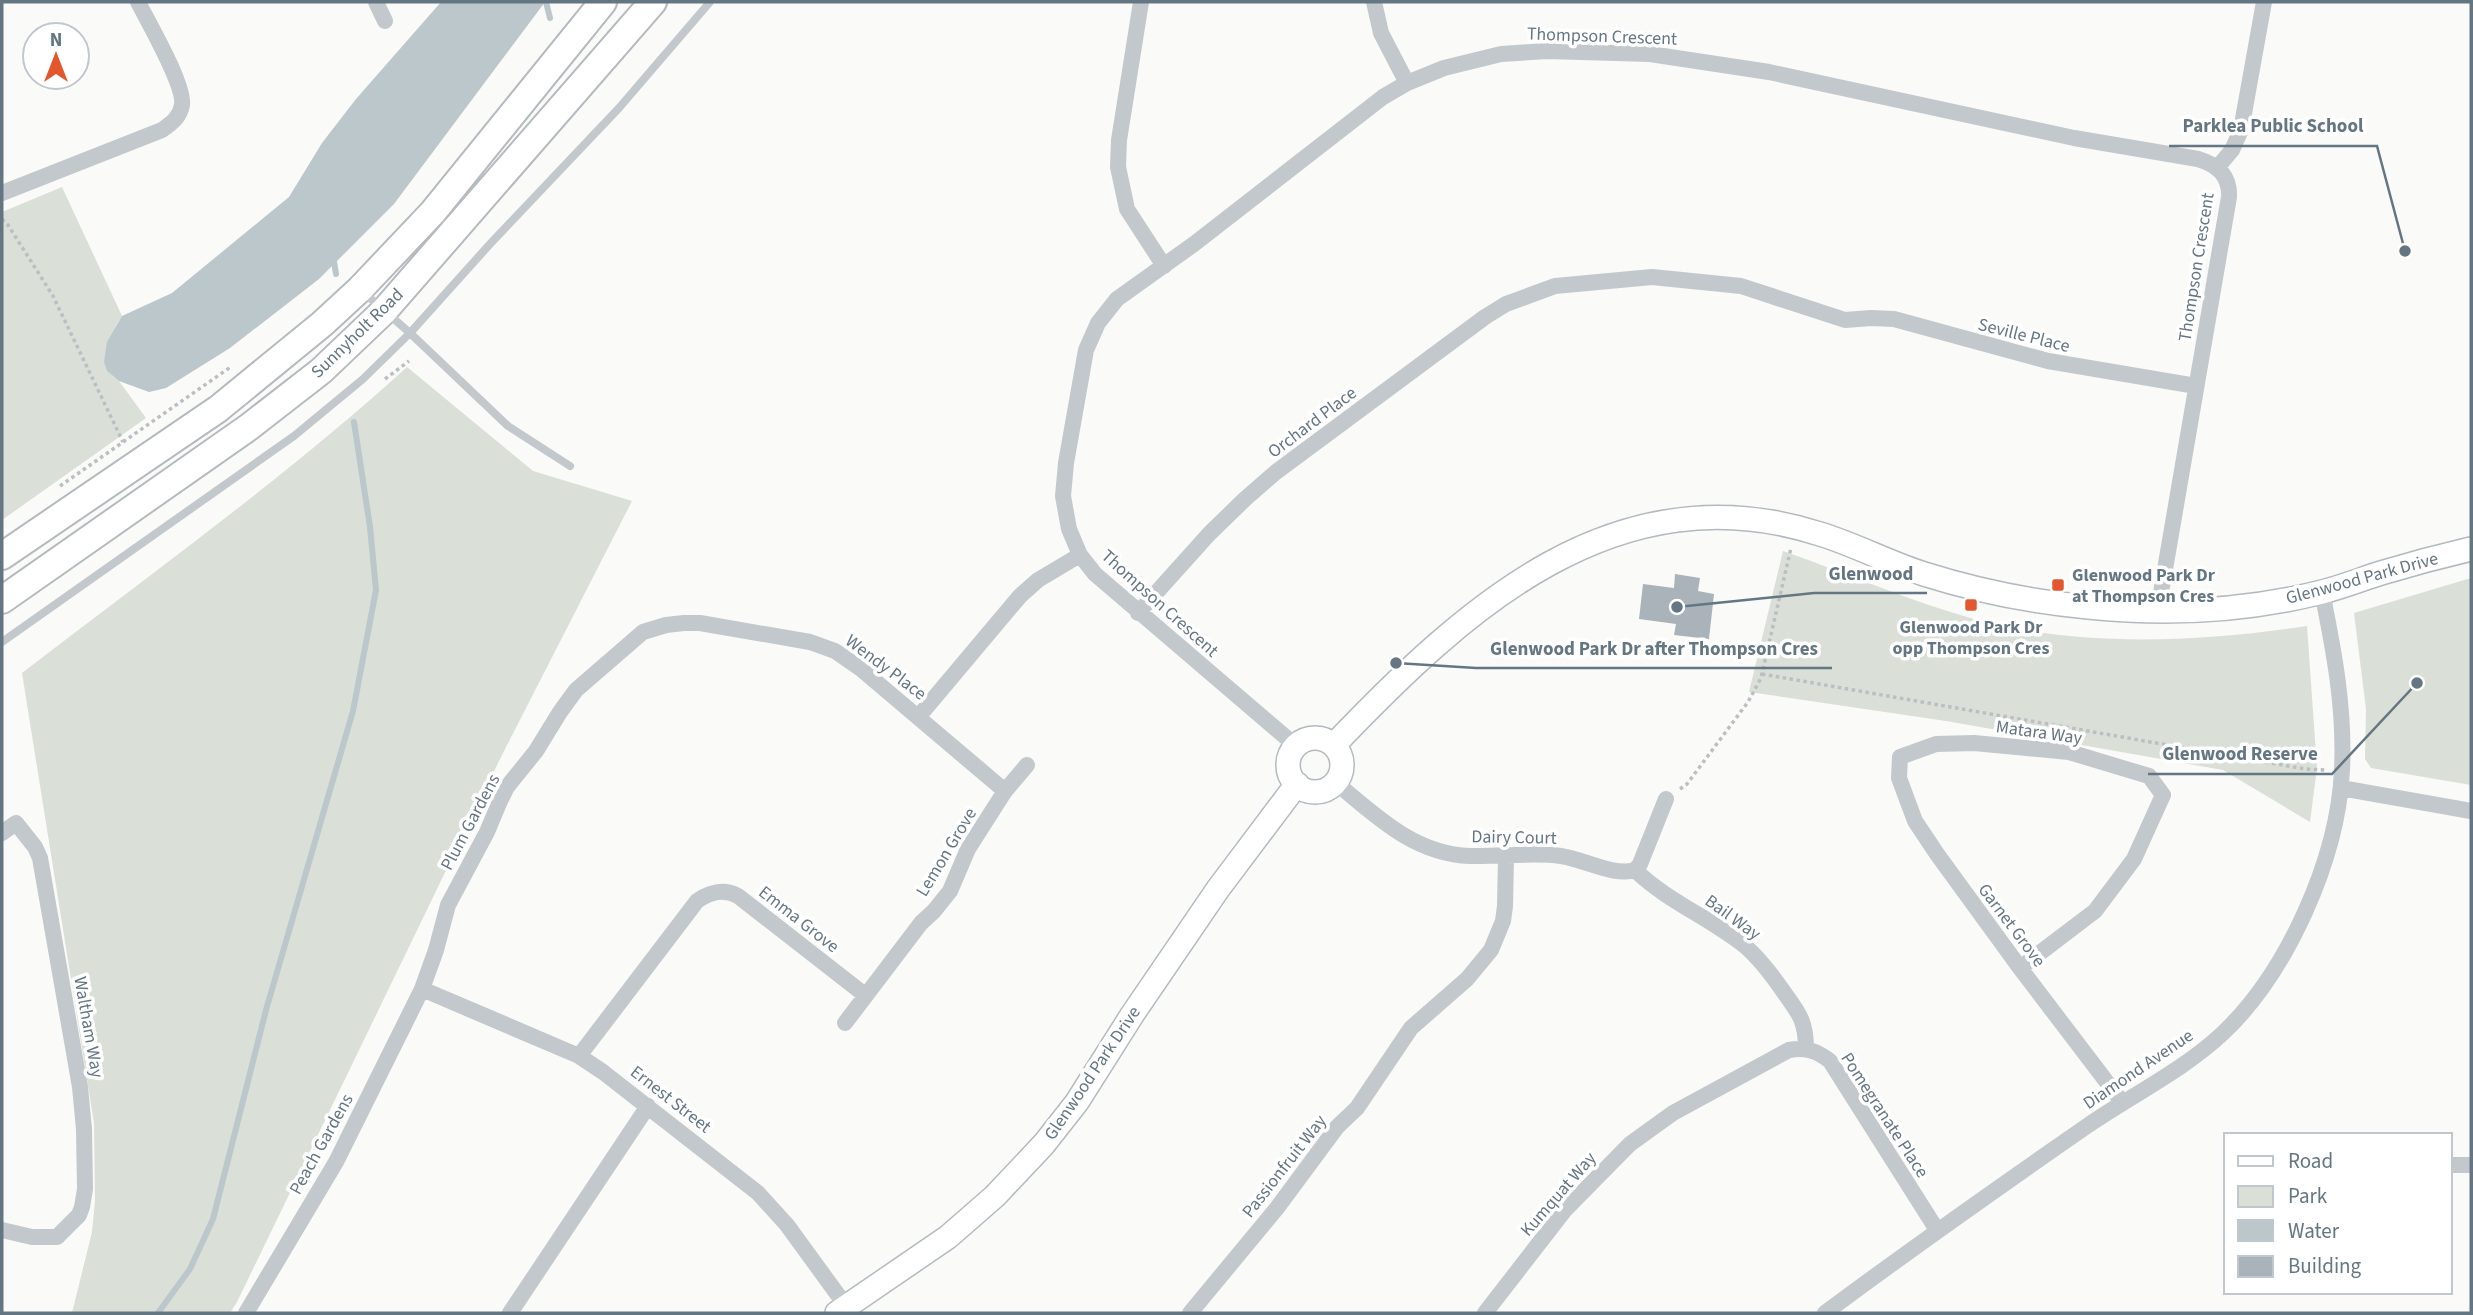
<svg xmlns="http://www.w3.org/2000/svg" width="2473" height="1315" viewBox="0 0 2473 1315" font-family="'Source Sans 3',sans-serif">
<rect width="100%" height="100%" fill="#fafaf8"/>
<path fill="#dadfd7" d="M 62,187 L 122,316 L 116,326 L 107,371 L 119,381 L 146,418 L 2,520 L 2,212 Z
M 407,367 L 533,471 L 632,501 L 500,759 L 237,1302 L 230,1313 L 72,1313 L 92,1232 L 95,1201 L 94,1123 L 22,673 C 152,573 286,477 407,367 Z
M 1783,551 C 1847,573 1909,601 1974,619 C 2080,648 2199,642 2307,626 L 2317,768 L 2310,822 L 2223,770 L 1946,721 L 1749,692 Z
M 2471,578 L 2471,785 L 2371,768 L 2365,759 L 2366,709 L 2354,613 Z"/>
<path fill="#bbc7cb" d="M 441,2 L 545,2 L 394,204 L 319,279 L 230,348 L 166,388 L 149,392 L 119,381 L 107,371 L 104,362 L 107,342 L 122,316 L 172,293 L 289,197 L 322,143 L 356,99 Z"/>
<g fill="none" stroke-linecap="round" stroke-linejoin="round">
<path stroke="#bbc7cb" stroke-width="6" d="M 546,2 L 550,18
M 333,255 L 336,274
M 158,1313 L 190,1269 L 213,1219 L 266,1010 L 353,711 L 376,590 L 370,527 L 354,422"/>
</g>
<path fill="#aab3b9" d="M 1675,574 L 1700,578 L 1698,591 L 1714,594 L 1709,639 L 1674,635 L 1676,624 L 1639,619 L 1643,584 L 1674,588 Z"/>
<g fill="none" stroke-linecap="round" stroke-linejoin="round">
<defs>
<path id="secondary" d="M1288 765a27 27 0 1 1 54 0a27 27 0 1 1-54 0Z
M 1334,745 C 1464,609 1616,468 1820,534 C 1856,545 1889,563 1924,574 C 1978,591 2033,602 2088,607 C 2165,615 2247,611 2322,592 C 2342,587 2362,579 2381,573 C 2411,564 2441,556 2471,549
M 837,1313 L 948,1237 L 995,1196 L 1044,1144 L 1077,1102 L 1132,1015 L 1218,889 L 1297,784"/>
<path id="primary" d="M 2,556 L 218,409 L 322,324 L 360,289 L 433,212 L 603,2
M 2,600 L 249,427 L 321,371 L 384,311 L 653,2"/>
</defs>
<use href="#secondary" stroke="#b3babf" stroke-width="26"/>
<use href="#primary" stroke="#b5babe" stroke-width="30"/>
<path stroke="#bbbfc2" stroke-width="3.5" stroke-dasharray="3.5 3.5" stroke-linecap="butt" d="M 2,219 L 8,225 L 53,296 L 123,442
M 385,379 L 409,361
M 60,486 L 232,366
M 1762,674 L 2305,769 L 2326,770
M 1680,789 L 1687,784 L 1748,702 L 1761,678 L 1791,548"/>
<path stroke="#c3c8cc" stroke-width="8" d="M 362,291 L 410,333 L 508,426 L 570,466
M 2,642 L 294,436 L 363,379 L 410,333 L 490,244 L 619,108 L 710,2"/>
<path stroke="#c3c8cc" stroke-width="16" d="M 376,2 L 385,21
M 1141,2 L 1119,140 L 1118,167 L 1127,209 L 1164,266
M 1374,2 L 1381,33 L 1407,83
M 2217,168 L 2232,150 L 2241,130 L 2264,2
M 2,193 L 162,130 C 172,123 180,117 182,105 C 185,85 148,22 138,2
M 1138,613 L 1209,534 L 1245,499 L 1276,472 L 1485,317 L 1506,304 L 1555,286 L 1652,277 L 1741,286 L 1845,320 L 1871,318 L 1894,319 L 2048,361 L 2196,386
M 919,716 L 1020,596 L 1038,580 L 1080,555
M 1296,746 L 1095,574 L 1080,555 L 1069,529 L 1063,496 L 1066,463 L 1086,350 L 1098,323 L 1117,299 L 1194,244 L 1383,97 L 1407,83 L 1444,68 L 1501,54 L 1547,51 L 1650,54 L 1769,72 L 2074,138 L 2198,159 C 2218,165 2230,176 2229,197 L 2158,610
M 1335,782 C 1376,816 1414,854 1470,856 C 1500,857 1531,852 1561,856 C 1583,859 1615,877 1635,870 L 1640,864 L 1666,799
M 2341,788 L 2471,811
M 2,833 L 16,823 L 35,847 L 40,858 L 80,1087 L 84,1129 L 85,1189 L 82,1207 L 79,1215 L 57,1237 L 32,1237 L 2,1230
M 1635,870 C 1667,901 1710,918 1745,946 C 1760,959 1772,975 1783,991 C 1799,1013 1806,1021 1806,1049
M 2020,968 L 2095,911 L 2134,859 L 2163,795 L 2149,776 L 2069,752 L 1974,743 L 1936,744 L 1900,757 L 1899,778 L 1915,821 L 1937,854 L 2020,968 L 2122,1102
M 422,989 L 579,1056 L 603,1072 L 758,1193 L 787,1225 L 846,1306
M 845,1023 L 921,923 L 934,911 L 950,891 L 968,849 L 1005,791
M 579,1056 L 697,901 C 710,892 723,888 738,896 L 865,995
M 2450,1165 L 2471,1165
M 246,1313 L 336,1162 L 422,989 L 436,950 L 448,905 L 487,832 L 500,801 L 507,787 L 536,751 L 560,712 L 576,690 L 643,632 L 666,625 L 684,623 L 700,623 L 810,642 L 835,651 L 861,669 L 1005,791 L 1027,765
M 510,1313 L 648,1106
M 1190,1313 L 1277,1208 L 1337,1127 L 1357,1108 L 1411,1028 L 1467,979 L 1491,950 L 1503,921 L 1505,906 L 1506,856
M 1485,1313 L 1564,1211 L 1630,1144 L 1673,1113 L 1789,1050 C 1806,1047 1817,1051 1830,1061 L 1937,1230
M 1825,1313 C 1911,1249 1999,1187 2087,1126 C 2132,1095 2182,1071 2222,1034 C 2287,973 2338,859 2342,770 C 2345,709 2334,651 2322,592"/>
<use href="#secondary" stroke="#fff" stroke-width="23"/>
<use href="#primary" stroke="#fff" stroke-width="26"/>
</g>
<g fill="#e4572e" stroke="#fff" stroke-width="2.5">
<rect x="2051" y="578" width="14" height="14" rx="3.5"/>
<rect x="1964" y="598" width="14" height="14" rx="3.5"/>
</g>
<g text-anchor="middle" stroke-width="7" stroke-linejoin="round" paint-order="stroke">
<g font-size="18" fill="#657683" stroke="#fff">
<text transform="translate(1602 36) rotate(2)" y="6">Thompson Crescent</text>
<text transform="translate(2196 267) rotate(-81)" y="6">Thompson Crescent</text>
<text transform="translate(357 333) rotate(-44)" y="6">Sunnyholt Road</text>
<text transform="translate(2024 335) rotate(14)" y="6">Seville Place</text>
<text transform="translate(1312 422) rotate(-37)" y="6">Orchard Place</text>
<text transform="translate(2362 578) rotate(-15)" y="6">Glenwood Park Drive</text>
<text transform="translate(1160 603) rotate(42)" y="6">Thompson Crescent</text>
<text transform="translate(886 667) rotate(37)" y="6">Wendy Place</text>
<text transform="translate(2039 732) rotate(8)" y="6">Matara Way</text>
<text transform="translate(470 822) rotate(-62)" y="6">Plum Gardens</text>
<text transform="translate(1514 837) rotate(1)" y="6">Dairy Court</text>
<text transform="translate(946 852) rotate(-59)" y="6">Lemon Grove</text>
<text transform="translate(1733 917) rotate(36)" y="6">Bail Way</text>
<text transform="translate(799 919) rotate(38)" y="6">Emma Grove</text>
<text transform="translate(2012 925) rotate(53)" y="6">Garnet Grove</text>
<text transform="translate(89 1027) rotate(80)" y="6">Waltham Way</text>
<text transform="translate(2138 1069) rotate(-34)" y="6">Diamond Avenue</text>
<text transform="translate(1092 1073) rotate(-56)" y="6">Glenwood Park Drive</text>
<text transform="translate(671 1099) rotate(38)" y="6">Ernest Street</text>
<text transform="translate(1885 1115) rotate(57)" y="6">Pomegranate Place</text>
<text transform="translate(321 1144) rotate(-61)" y="6">Peach Gardens</text>
<text transform="translate(1284 1166) rotate(-52)" y="6">Passionfruit Way</text>
<text transform="translate(1558 1194) rotate(-49)" y="6">Kumquat Way</text>
</g>
<g font-size="18" font-weight="bold" fill="#657683" stroke="#fff" text-anchor="start">
<text x="2072" y="581">Glenwood Park Dr<tspan x="2072" dy="21">at Thompson Cres</tspan></text>
<text x="1971" y="633" text-anchor="middle">Glenwood Park Dr<tspan x="1971" dy="21">opp Thompson Cres</tspan></text>
</g>
</g>
<path fill="none" stroke="#657683" stroke-width="2.5" d="M2405 251L2377 146H2169M1677 607L1814 593H1927M1396 663L1476 668H1832M2417 683L2332 774H2148"/>
<g fill="#657683" stroke="#fff" stroke-width="2.5">
<circle cx="2405" cy="251" r="7"/>
<circle cx="1677" cy="607" r="7"/>
<circle cx="1396" cy="663" r="7"/>
<circle cx="2417" cy="683" r="7"/>
</g>
<g font-size="19" text-anchor="middle" font-weight="bold" fill="#657683" stroke="#fff" stroke-width="7" stroke-linejoin="round" paint-order="stroke">
<text x="2273" y="132">Parklea Public School</text>
<text x="1871" y="580">Glenwood</text>
<text x="1654" y="655">Glenwood Park Dr after Thompson Cres</text>
<text x="2240" y="760">Glenwood Reserve</text>
</g>
<rect width="2473" height="1315" fill="none" stroke="#657683" stroke-width="7"/>
<rect x="2224" y="1133" width="228" height="161" fill="#ffffff" stroke="#c1c8cd" stroke-width="2"/>
<rect x="2238" y="1156" width="35" height="10" fill="#ffffff" stroke="#c1c8cd" stroke-width="2"/>
<text x="2288" y="1168" font-size="21" fill="#657683">Road</text>
<rect x="2238" y="1186" width="35" height="21" fill="#dadfd7" stroke="#c1c8cd" stroke-width="2"/>
<text x="2288" y="1203" font-size="21" fill="#657683">Park</text>
<rect x="2238" y="1220" width="35" height="21" fill="#bbc7cb" stroke="#c1c8cd" stroke-width="2"/>
<text x="2288" y="1238" font-size="21" fill="#657683">Water</text>
<rect x="2238" y="1256" width="35" height="21" fill="#aab3b9" stroke="#c1c8cd" stroke-width="2"/>
<text x="2288" y="1273" font-size="21" fill="#657683">Building</text>
<g transform="translate(56 56)"><circle r="33" fill="#ffffff" stroke="#c1c8cd" stroke-width="2"/>
<path d="M0-5L12 26L0 18L-12 26Z" fill="#e4572e"/>
<text y="-10" font-size="19" font-weight="bold" text-anchor="middle" fill="#657683">N</text>
</g>
</svg>
